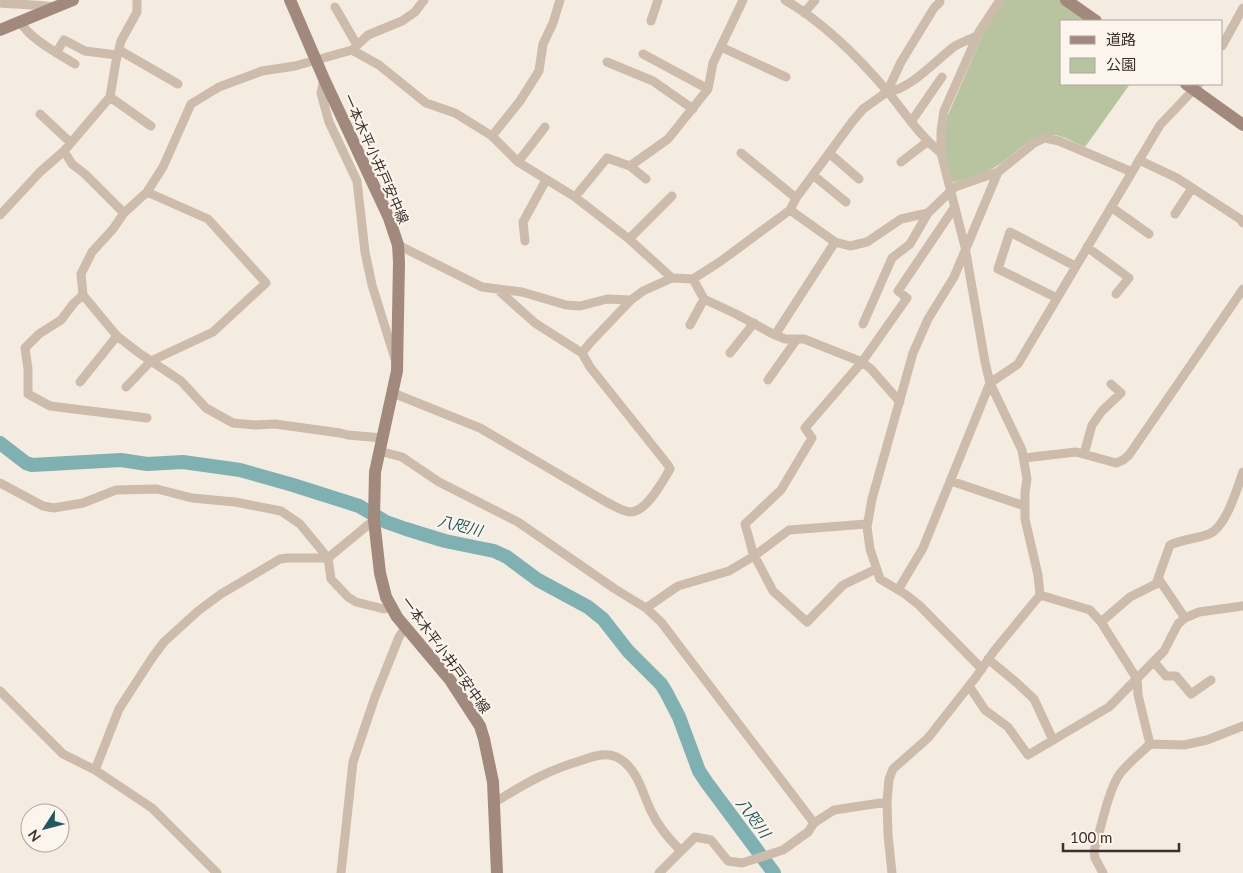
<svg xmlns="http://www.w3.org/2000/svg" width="1243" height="873" viewBox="0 0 1243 873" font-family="Lato,'Noto Sans JP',sans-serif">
<rect width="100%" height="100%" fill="#f4ebe1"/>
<path fill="#b8c4a0" d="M 1003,0 L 1061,0 L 1092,21 L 1062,21 L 1062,84 L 1130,84 L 1085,147 C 1075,143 1063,135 1052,135 C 1028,134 1012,159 992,169 C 981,175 968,178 955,182 L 951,181 L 945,153 L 945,122 L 988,22 Z"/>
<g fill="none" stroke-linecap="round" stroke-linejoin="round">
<path stroke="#7fb0b2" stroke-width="14" d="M 0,443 L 26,463 L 32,465 L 121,460 L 147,464 L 183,462 L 240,470 L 293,485 L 359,506 L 386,522 L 406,529 L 445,541 L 494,551 L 507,557 L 538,580 L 588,607 L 603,619 L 628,651 L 661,684 L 666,692 L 679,717 L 699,771 L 707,783 L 774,873"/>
<path stroke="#cdbbac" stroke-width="9" d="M 785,0 C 823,22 860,59 888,92 C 905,113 920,136 941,153
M 0,3 C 18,5 36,4 53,7
M 335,7 L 357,45
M 804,13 L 815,0
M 20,21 C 28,38 59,54 75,64
M 651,21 L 658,0
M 1222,46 L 1243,8
M 721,47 L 786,77
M 119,50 L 178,84
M 352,50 L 379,65 L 426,103 L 455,113 L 492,136 L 518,162 L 575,197 L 629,239 L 672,278
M 56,53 L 64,40 L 85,51 L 117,55
M 643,54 L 708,89
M 607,62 L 653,81 L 693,109
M 324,79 L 321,93 L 329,122 L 357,181 L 365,252 L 372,285 L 395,359
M 887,92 C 910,90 937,59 955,46 C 962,42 970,39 977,36
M 110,97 L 151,126
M 40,114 L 71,143
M 911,122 L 942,77
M 492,136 L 520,101 L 539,71 L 543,44 L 553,23 L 560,0
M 64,151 L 72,164 L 85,174 L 124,213
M 741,153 L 796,198
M 829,153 L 859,179
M 1139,160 L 1177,178 L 1240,219 L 1243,223
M 518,162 L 545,127
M 901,162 L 927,142
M 630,166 L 668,139 L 708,89 L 713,63 L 743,0
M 813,175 L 846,202
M 575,197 L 607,158 L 630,166 L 646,179
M 1111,207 L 1149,234
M 790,210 L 835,242 L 850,246 L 867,242 L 901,219 L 928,213 L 955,187 L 998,172 L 1034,143 L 1045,138 L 1059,141 L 1132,172
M 1175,214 L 1192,188
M 0,215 L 40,172 L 64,151 L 110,97 L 116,61 L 121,41 L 137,12 L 137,0
M 629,239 L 672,196
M 525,241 L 523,222 L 546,180
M 398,245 L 482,287 L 522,292 L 566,305 L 580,306 L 607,299 L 631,300
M 1087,247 L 1129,278 L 1116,294
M 693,279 L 704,299 L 736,314 L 771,333 L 785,339 L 804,339 L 862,362 L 871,369 L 900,402
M 497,289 L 535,323 L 582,353
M 83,295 L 74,303 L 61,320 L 39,334 L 25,348 L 28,369 L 28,394 L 50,406 L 147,418
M 1057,298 L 998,269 L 1010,232 L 1075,266
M 863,324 L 892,258 L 910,244 L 928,213
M 690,325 L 704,299
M 775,335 L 835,242
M 730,353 L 754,323
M 768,380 L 797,339
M 80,382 L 117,336
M 126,387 L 151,361 L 213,332 L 266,283 L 208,219 L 147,192
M 393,393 L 480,428 L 608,503 C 615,506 622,511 630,512 C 646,513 663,481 670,469 L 668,465 L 590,367 L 582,353 L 590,343 L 631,300 L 643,291 L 672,278 L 693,279 L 721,261 L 790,210 L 796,198 L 852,122 L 863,109 L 887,92 L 901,62 L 934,8 L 940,2
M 382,438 L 348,435 L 340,433 L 275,424 L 255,425 L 233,423 L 206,408 L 181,381 L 139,353 L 117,336 L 83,295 L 81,274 L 92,252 L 113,229 L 124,213 L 147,192 L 163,167 L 191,104 L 219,87 L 262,71 L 295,66 L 352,50 L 368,35 L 402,21 L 415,12 L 424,0
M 379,451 L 402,457 L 439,482 L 518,522 L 615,589 L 646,608 L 661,622 L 814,823
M 1084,454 L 1092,425 L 1102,411 L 1121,393 L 1111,384
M 1024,458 L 1076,452 L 1116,463 L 1123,460 L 1129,455 L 1243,289
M 951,481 L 1025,506
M 0,483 L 43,506 L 54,508 L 83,503 L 116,490 L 157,489 L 192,498 L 235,502 L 281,511 L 300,524 L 328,558 L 331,579 L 348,597 L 356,602 L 384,609 L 392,607
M 876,569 L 843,585 L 807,622 L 773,591 L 753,553 L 745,524 L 781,490 L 812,438 L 805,428 L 862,362 L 907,298 L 898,291 L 954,208
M 1158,578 L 1185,618
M 898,590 L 923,548 L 990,383 L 1018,364 L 1160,125 L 1199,84
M 1040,595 L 1090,610 L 1101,622 L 1137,679 L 1138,695 L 1150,744
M 646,608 L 678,586 L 729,571 L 754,556 L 789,530 L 867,524
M 1101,622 L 1130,597 L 1156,584 L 1170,545 C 1183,539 1196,539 1209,534 C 1226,527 1237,489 1243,472
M 988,659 L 1017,683 L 1034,699 L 1053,740
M 1154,662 L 1166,676 L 1176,676 L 1191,694 L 1211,680
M 982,669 L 919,605 L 905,594 L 880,579 L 870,549 L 867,527 L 872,499 L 913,353 L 928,319 L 954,277 L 998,172
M 969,686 L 985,710 L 1008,727 L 1028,755 L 1109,707 L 1164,651 L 1178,624 L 1185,618 L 1199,612 L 1243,606
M 0,691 L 63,754 L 95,770 L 152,808 L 217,873
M 95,770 L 119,709 L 152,658 L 164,642 L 198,611 L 221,594 L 280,559 L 288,558 L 328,558 L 374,520
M 494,803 C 524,784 548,770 583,760 C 591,757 601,754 609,755 C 620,756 630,766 635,775 C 642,786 645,799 651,811 C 658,826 668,838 680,850
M 341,873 L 353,762 L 375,697 L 399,637 L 405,628
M 659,873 L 695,837 L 711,840 L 728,861 L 742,863 L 783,850 L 808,832 L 814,823 L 834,810 L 887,802
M 892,873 L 888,835 L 887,802 L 889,779 L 893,769 L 928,738 L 976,677 L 994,651 L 1040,595 L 1038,575 L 1025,519 L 1025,492 L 1027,479 L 1022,450 L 990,383 L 985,362 L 965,247 L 941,153 L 941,131 L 944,111 L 979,32 L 1000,0
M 1103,873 L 1095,858 L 1094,851 C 1101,829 1107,794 1119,775 C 1127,764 1140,754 1150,744 L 1184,745 L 1207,740 L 1243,726"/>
<path stroke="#a18a7d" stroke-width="12" d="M 290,0 L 324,79 L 389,218 L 398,245 L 399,262 L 397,371 L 375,472 L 374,520 L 380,573 L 386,597 L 397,617 L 450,680 L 480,726 L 484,739 L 493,782 L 497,873
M 1066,0 L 1096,21
M 0,30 L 73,0
M 1186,84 L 1243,125"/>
</g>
<g text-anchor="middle" stroke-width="4.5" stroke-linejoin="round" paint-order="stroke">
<g font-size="14" fill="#3b302b" stroke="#fbf5ee">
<text transform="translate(376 159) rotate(66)" y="5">一本木平小井戸安中線</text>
<text transform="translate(446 655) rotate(54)" y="5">一本木平小井戸安中線</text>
</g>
<g font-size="15" font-style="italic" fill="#1f5a5e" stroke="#fbf5ee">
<text transform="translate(460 526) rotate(14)" y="5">八咫川</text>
<text transform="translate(753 818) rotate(53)" y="5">八咫川</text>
</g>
</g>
<rect x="1060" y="20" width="162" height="65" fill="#fbf5ee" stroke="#aea6a0"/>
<rect x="1070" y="36" width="25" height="8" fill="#a18a7d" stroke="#aea6a0"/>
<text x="1106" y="45" font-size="15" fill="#3b302b">道路</text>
<rect x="1070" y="58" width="25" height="15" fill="#b8c4a0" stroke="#aea6a0"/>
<text x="1106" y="70" font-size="15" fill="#3b302b">公園</text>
<g transform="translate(45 828) rotate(234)"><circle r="24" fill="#fbf5ee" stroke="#aea6a0"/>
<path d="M0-4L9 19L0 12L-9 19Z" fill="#1f5a5e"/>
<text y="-8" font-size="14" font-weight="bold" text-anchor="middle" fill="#3b302b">N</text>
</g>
<path d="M1063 843v8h116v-8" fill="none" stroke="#3b302b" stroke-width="2.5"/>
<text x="1070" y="843" font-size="15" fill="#3b302b" stroke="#fbf5ee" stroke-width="4" paint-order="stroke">100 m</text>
</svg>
